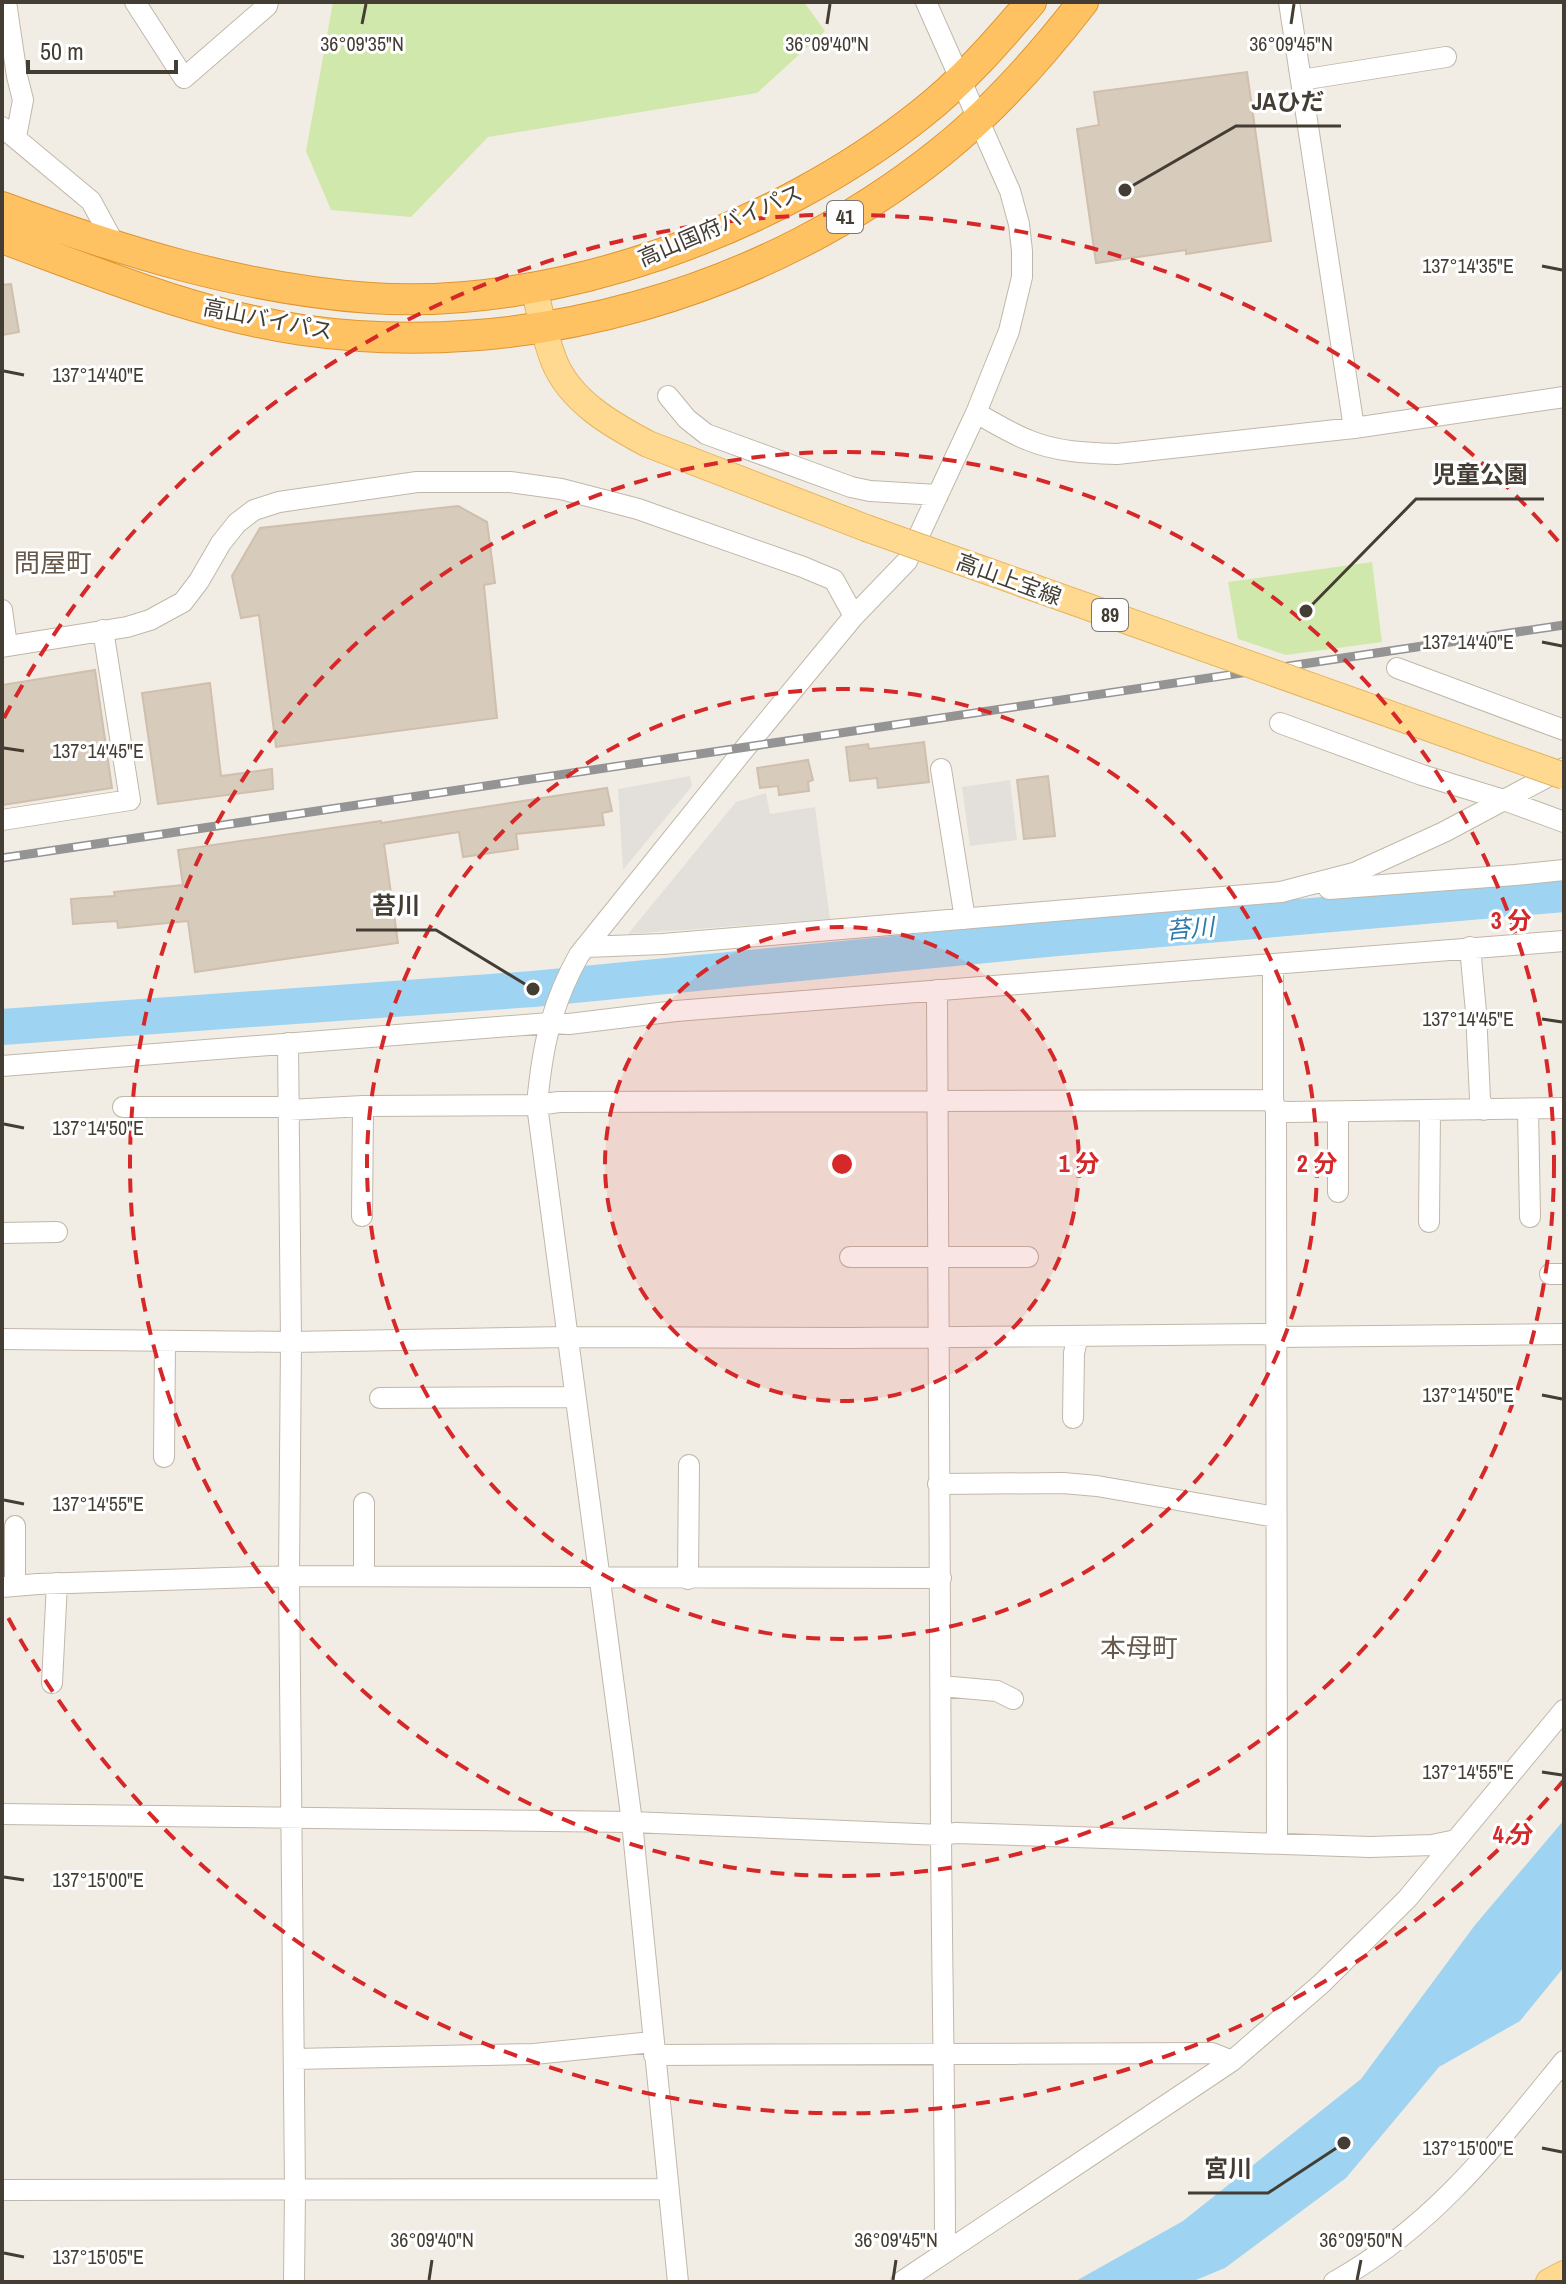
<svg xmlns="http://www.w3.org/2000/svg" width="1566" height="2284" viewBox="0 0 1566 2284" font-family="'Archivo Narrow','Noto Sans JP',sans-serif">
<rect width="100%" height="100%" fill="#f2ede4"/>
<path fill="#d0e8ab" d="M 333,2 L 804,2 L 825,31 L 757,93 L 488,137 L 411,217 L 331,210 L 306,151 Z
M 1372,562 L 1382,642 L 1286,655 L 1238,639 L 1228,582 Z"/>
<path fill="#e3e0dc" d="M 690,776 L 692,786 L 623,870 L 618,789 Z
M 1010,780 L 1017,840 L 970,846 L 962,787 Z
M 766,793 L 770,814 L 815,807 L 830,919 L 628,934 L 736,802 Z"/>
<path fill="#9ed4f1" d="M 1564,1820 L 1564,1967 L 1520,2021 L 1439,2067 L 1346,2178 L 1225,2268 L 1191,2282 L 1074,2282 L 1183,2221 L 1361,2079 L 1475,1925 Z"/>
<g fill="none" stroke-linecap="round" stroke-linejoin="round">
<path stroke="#9ed4f1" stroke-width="36" d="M 2,1027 L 533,989 L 1057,938 L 1564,894"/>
</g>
<path fill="#d7cbbc" stroke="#cfbfac" stroke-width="2" d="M 1247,72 L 1271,241 L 1186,254 L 1186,250 L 1096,263 L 1077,129 L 1099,125 L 1094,92 Z
M 11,284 L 19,332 L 2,335 L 2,285 Z
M 458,506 L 487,522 L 495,583 L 484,585 L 497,718 L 276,747 L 259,615 L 241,618 L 232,576 L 260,528 Z
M 95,670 L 112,788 L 2,805 L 2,685 Z
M 210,683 L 221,776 L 272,769 L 273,789 L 158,804 L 142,693 Z
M 924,742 L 929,782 L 878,788 L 877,778 L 850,781 L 846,747 L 868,744 L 869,749 Z
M 808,760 L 813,780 L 808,782 L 809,791 L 779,795 L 778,786 L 760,788 L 757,768 Z
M 1048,776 L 1055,836 L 1024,839 L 1017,780 Z
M 607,788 L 612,811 L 602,813 L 604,825 L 516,834 L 518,849 L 463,857 L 459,832 L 384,844 L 398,943 L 195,972 L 188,921 L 118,928 L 117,921 L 73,924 L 71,899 L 115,896 L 114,892 L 183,885 L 178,850 L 381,821 L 381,823 Z"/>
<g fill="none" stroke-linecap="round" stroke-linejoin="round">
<defs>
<path id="minor" d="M 6,2 L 17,76 L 23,100 L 16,137
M 135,2 L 184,78 L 267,6 L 268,2
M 1289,2 L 1354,428
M 1301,80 L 1446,57
M 2,127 L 91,201 L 116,247
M 668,396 L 687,419 L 706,434 L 851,487 L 870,491 L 938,495
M 976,413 C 993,422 1010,433 1028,440 C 1056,452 1087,453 1117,454 L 1354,428 L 1564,397
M 2,610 L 7,646
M 2,647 L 127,627 L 150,620 L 183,602 L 199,581 L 221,543 L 237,523 L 254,510 L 279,502 L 417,482 L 510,482 L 561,489 L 638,509 L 803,567 L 834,580 L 854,616
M 1397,668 L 1564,730
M 1280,723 L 1422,775 L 1504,800 L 1564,822
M 941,769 L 965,919
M 2,820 L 130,800 L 103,630
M 1329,889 L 1515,875 L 1564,870
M 585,947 L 663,944 L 1281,892 L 1354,873 L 1444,832 L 1564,768
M 1470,947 L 1476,1012 L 1480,1099 L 1484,1110
M 1275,964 L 1273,974 L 1273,1100 L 1276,1111 L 1277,1843
M 937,990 C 938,1271 939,1552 941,1833 C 942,1973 945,2112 945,2252
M 288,1043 L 291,1342 L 289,1576 L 295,2190 L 294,2282
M 2,1066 L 549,1023 L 569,1024 L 676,1011 L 1564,941
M 123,1107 L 290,1107
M 1528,1109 L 1530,1217
M 289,1110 L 363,1106 L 537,1105 L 559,1102 L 1273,1100
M 1276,1111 L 1288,1112 L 1564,1108
M 1338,1192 L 1338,1112
M 362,1216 L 363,1106
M 1429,1222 L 1430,1111
M 2,1233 L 57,1232
M 850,1257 L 1028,1257
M 1550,1274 L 1564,1274
M 2,1339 L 291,1342 L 567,1337 L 850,1338 L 1264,1334 L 1277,1337 L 1564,1334
M 380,1398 L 575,1397
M 1073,1418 L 1074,1353 L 1078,1336
M 164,1457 L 165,1341
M 938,1484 L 1063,1483 L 1097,1486 L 1276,1517
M 364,1503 L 364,1576
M 15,1526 L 15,1586
M 688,1579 L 689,1465
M 2,1587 L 38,1584 L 289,1576 L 941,1578
M 52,1683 L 57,1583
M 941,1686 L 997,1691 L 1013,1699
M 2,1814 L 632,1822 L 941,1835 L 956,1833 L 1370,1847 L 1432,1845 L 1456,1840
M 654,2055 L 1212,2053 L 1232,2061
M 294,2059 L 534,2054 L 652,2042
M 2,2190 L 668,2189
M 678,2282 L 632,1822 L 537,1105 C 542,1048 551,1005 579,955 L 746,747 L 854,616 L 907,561 L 976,413 L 1009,331 L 1022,277 L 1022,251 L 1019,224 L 1010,191 L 926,2
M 901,2282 L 1232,2061 L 1321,1984 L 1407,1899 L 1564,1710
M 1334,2282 C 1434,2226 1493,2148 1564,2061"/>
<path id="major" d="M 534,288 C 540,312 545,338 554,361 C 570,401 612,425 648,444 L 866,528
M 1549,2282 L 1564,2274"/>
<path id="highway" d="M 2,207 C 121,251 243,289 370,298 C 556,311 777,229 921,114 C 962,82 997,42 1031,2
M 2,238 C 100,274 198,315 302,330 C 526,362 766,293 942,151 C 994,109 1042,55 1083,2"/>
</defs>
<use href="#minor" stroke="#c1b7a9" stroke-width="22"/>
<use href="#major" stroke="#e5b55f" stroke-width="28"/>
<use href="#highway" stroke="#df9531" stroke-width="32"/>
<use href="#minor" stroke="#fff" stroke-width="20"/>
<use href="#major" stroke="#ffd990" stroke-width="26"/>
<use href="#highway" stroke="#ffc262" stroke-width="30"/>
<defs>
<path id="rail" d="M 2,858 L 1564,625"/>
</defs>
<use href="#rail" stroke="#949494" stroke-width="9"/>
<use href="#rail" stroke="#fff" stroke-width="6" stroke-dasharray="18" stroke-linecap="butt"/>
<defs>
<path id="major-bridge" d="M 866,528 L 1564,776"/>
</defs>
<use href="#major-bridge" stroke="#e5b55f" stroke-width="28" stroke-linecap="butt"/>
<use href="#major-bridge" stroke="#ffd990" stroke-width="26"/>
</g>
<path fill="none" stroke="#443d34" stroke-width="3" d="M 362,24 L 366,4M 827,24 L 830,4M 1291,24 L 1294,4M 1542,266 L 1562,270M 4,371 L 24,375M 1542,642 L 1562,646M 4,748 L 24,751M 1542,1019 L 1562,1022M 4,1124 L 24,1128M 1542,1395 L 1562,1399M 4,1500 L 24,1504M 1542,1772 L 1562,1775M 4,1877 L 24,1880M 1542,2148 L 1562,2152M 4,2253 L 24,2257M 429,2280 L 432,2260M 893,2280 L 896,2260M 1357,2280 L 1361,2260"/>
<circle cx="842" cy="1164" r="237" fill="#d62828" fill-opacity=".12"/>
<g fill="none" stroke="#d62828" stroke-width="4" stroke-dasharray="14 10">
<circle cx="842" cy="1164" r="237"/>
<circle cx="842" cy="1164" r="475"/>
<circle cx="842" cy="1164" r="712"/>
<path d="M1564 1780A949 949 0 0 1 4 1610M4 718A949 949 0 0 1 1564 548"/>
</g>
<g text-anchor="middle" stroke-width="6" stroke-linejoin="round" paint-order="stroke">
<g fill="#fff" stroke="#7c7771" stroke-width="2">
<rect x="827" y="201" width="36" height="32" rx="6"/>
<rect x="1092" y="599" width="36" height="32" rx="6"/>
</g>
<g font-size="20" font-weight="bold" fill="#443d34">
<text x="845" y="224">41</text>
<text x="1110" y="622">89</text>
</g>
<g font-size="22" fill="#443d34" stroke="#fff">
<text transform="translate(720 225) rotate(-23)" y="8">高山国府バイパス</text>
<text transform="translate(268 319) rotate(11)" y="8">高山バイパス</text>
<text transform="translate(1009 579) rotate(20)" y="8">高山上宝線</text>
</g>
<g font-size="24" font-style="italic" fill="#2b7aa9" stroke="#fff">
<text transform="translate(1190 929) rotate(-5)" y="8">苔川</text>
</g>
<g font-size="26" fill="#675a4b" stroke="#fff">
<text x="53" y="572">問屋町</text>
<text x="1139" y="1657">本母町</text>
</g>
</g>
<g font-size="20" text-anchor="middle" fill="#443d34" stroke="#fff" stroke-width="6" stroke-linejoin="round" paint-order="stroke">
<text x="362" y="51">36°09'35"N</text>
<text x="827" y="51">36°09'40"N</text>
<text x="1291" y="51">36°09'45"N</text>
<text x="1468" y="273">137°14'35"E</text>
<text x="98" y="382">137°14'40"E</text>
<text x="1468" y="649">137°14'40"E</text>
<text x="98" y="758">137°14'45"E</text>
<text x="1468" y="1026">137°14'45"E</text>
<text x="98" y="1135">137°14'50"E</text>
<text x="1468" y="1402">137°14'50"E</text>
<text x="98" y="1511">137°14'55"E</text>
<text x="1468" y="1779">137°14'55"E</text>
<text x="98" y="1887">137°15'00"E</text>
<text x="1468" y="2155">137°15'00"E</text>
<text x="432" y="2247">36°09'40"N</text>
<text x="896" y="2247">36°09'45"N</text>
<text x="1361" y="2247">36°09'50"N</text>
<text x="98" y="2264">137°15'05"E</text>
</g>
<circle cx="842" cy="1164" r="12" fill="#d62828" stroke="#fff" stroke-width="4"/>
<g font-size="24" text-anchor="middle" font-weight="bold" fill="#d62828" stroke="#fff" stroke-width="6" stroke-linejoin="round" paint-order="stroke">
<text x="1511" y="929">3 分</text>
<text x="1079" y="1172">1 分</text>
<text x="1317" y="1172">2 分</text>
<text x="1513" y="1843">4 分</text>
</g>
<path fill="none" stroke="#443d34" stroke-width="3" d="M1125 190L1236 126H1341M1306 611L1416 499H1544M533 989L436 930H356M1344 2143L1268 2193H1188"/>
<g fill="#443d34" stroke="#fff" stroke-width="3">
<circle cx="1125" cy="190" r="8"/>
<circle cx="1306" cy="611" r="8"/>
<circle cx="533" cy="989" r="8"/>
<circle cx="1344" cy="2143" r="8"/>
</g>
<g font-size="24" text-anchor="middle" font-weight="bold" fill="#443d34" stroke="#fff" stroke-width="6" stroke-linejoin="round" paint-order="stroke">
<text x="1288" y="110">JAひだ</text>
<text x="1480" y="483">児童公園</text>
<text x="396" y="914">苔川</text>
<text x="1228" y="2177">宮川</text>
</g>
<rect width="1566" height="2284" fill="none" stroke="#443d34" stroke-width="8"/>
<path d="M28 60v12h148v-12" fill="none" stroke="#443d34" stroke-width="4"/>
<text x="40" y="60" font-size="24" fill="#443d34" stroke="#ffffff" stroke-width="6" paint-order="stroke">50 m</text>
</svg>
